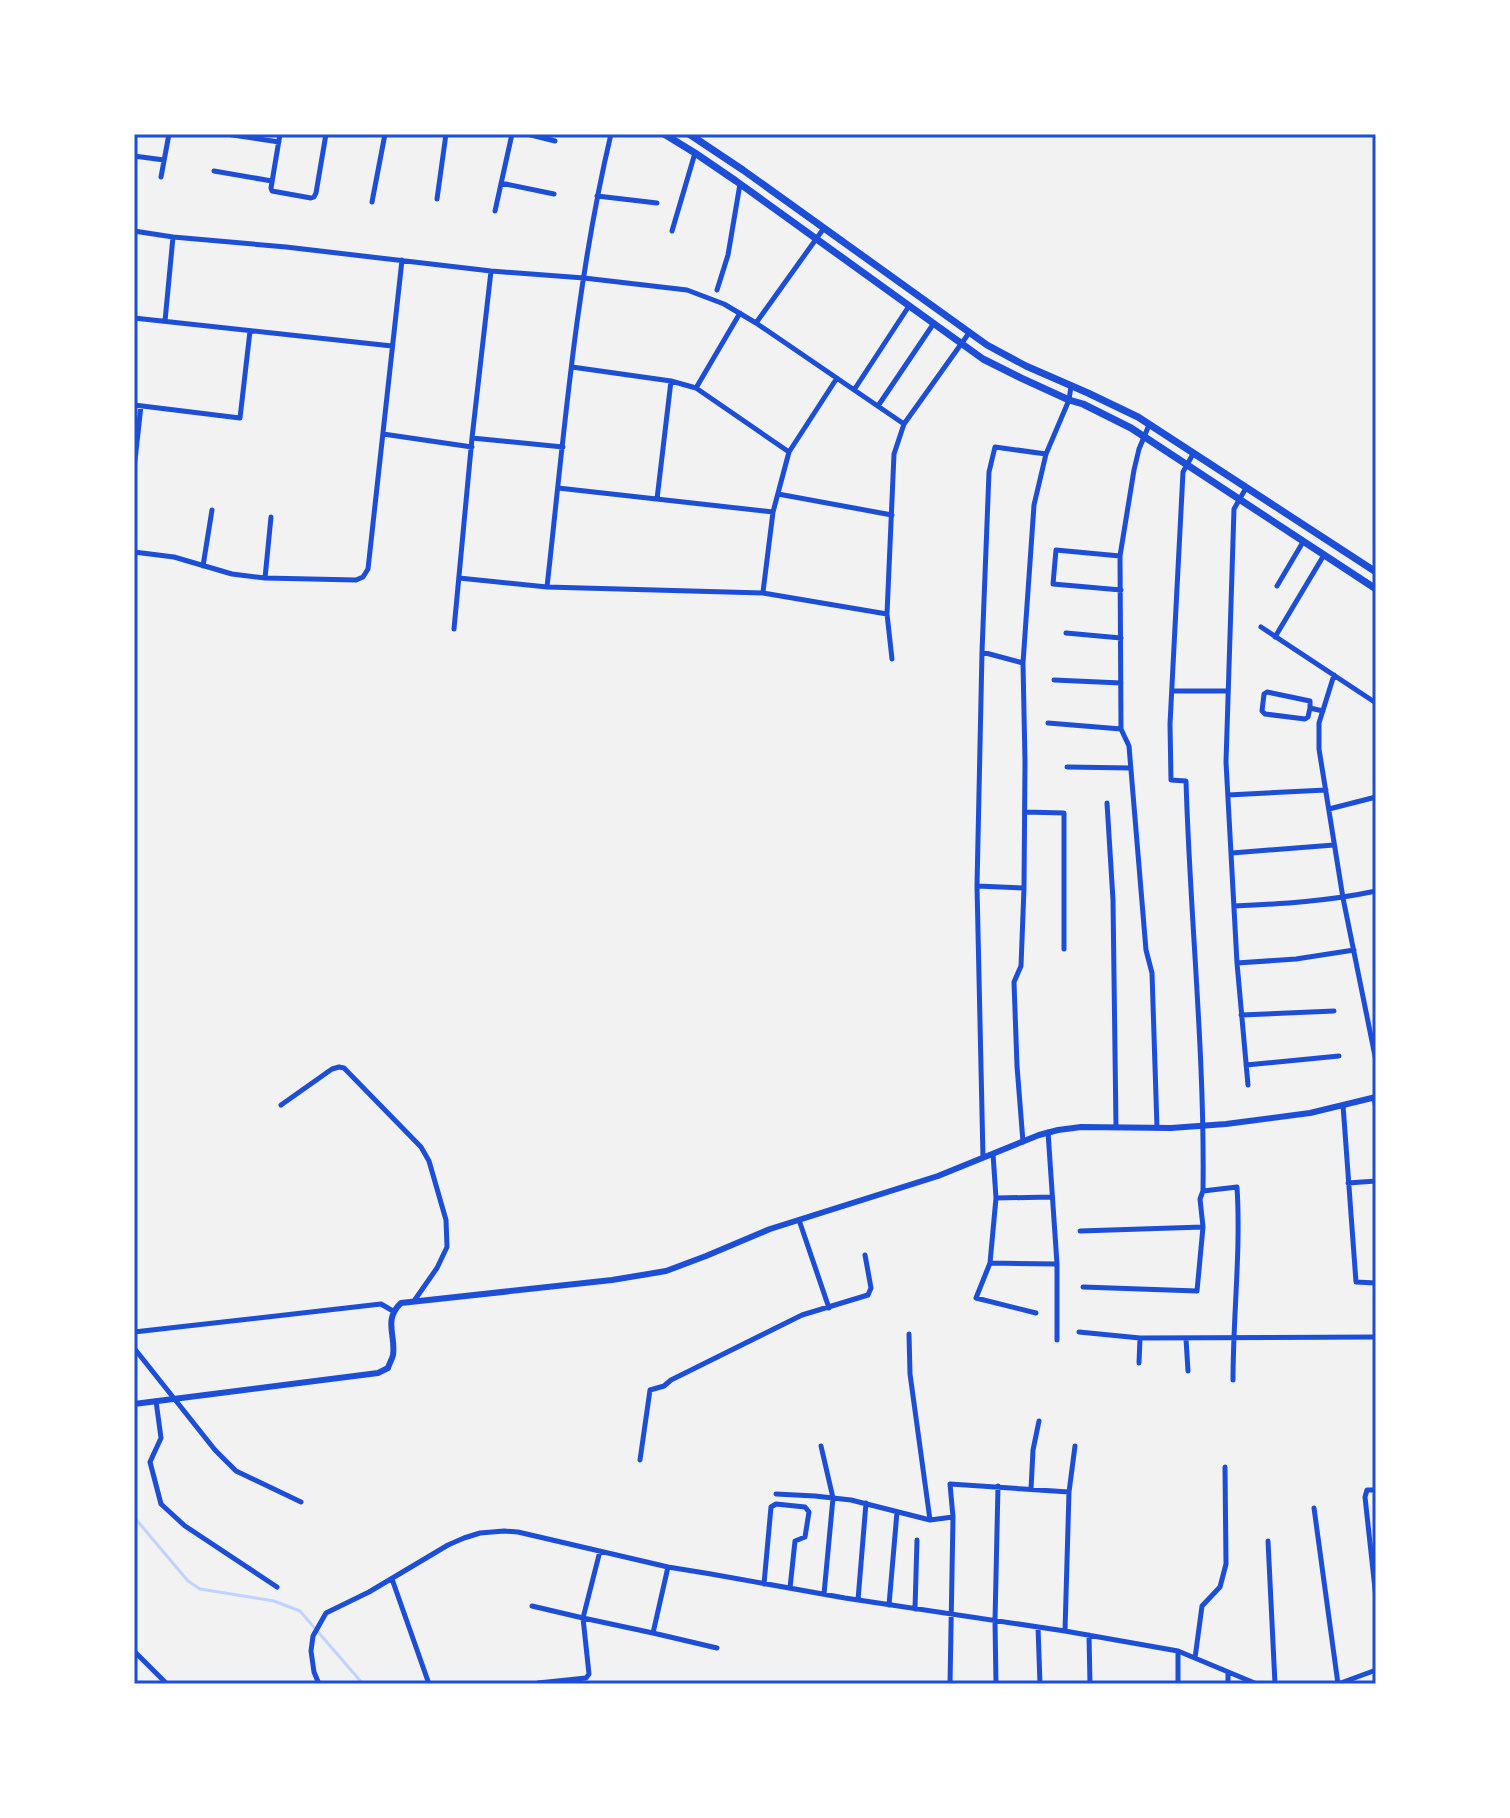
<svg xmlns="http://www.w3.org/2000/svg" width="1510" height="1818" viewBox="0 0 1510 1818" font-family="'Source Sans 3',sans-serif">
<rect width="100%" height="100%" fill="#f2f2f2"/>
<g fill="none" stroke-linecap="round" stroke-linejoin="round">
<path stroke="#bfd3fe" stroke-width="3" d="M 134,1517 L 188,1581 L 200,1589 L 274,1601 L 300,1611 L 363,1684"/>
<path stroke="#1d4ed8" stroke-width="5" d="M 226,134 L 279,142
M 280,134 L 271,188 L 272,191 L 311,198 L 314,197 L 316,193 L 326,134
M 527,134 L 555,141
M 134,156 L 164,160
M 214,171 L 272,181
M 161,177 L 169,134
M 501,183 L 554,194
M 597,196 L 657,203
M 437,199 L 446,134
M 372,202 L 385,134
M 495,211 L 512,134
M 134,231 L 173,237 L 286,247 L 491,271 L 584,278 L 687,290 L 724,304 L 756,323 L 904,424
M 672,231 L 695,153
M 717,290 L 728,255 L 740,184
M 134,318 L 392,346
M 165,321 L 173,237
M 756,323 L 824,228
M 572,367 L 671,381 L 696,388 L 789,452
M 696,388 L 740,313
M 854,390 L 909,306
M 134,405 L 240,418 L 250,331
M 878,406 L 934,323
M 1149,425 L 1139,449 L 1134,470 L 1120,556 L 1121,729 L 1129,746 L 1146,950 L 1152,973 L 1157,1128
M 383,434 L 472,447
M 472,438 L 563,447
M 134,469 L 141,406
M 558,488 L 773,512
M 1246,488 L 1234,509 L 1226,762 L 1237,963 L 1248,1085
M 778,494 L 892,515
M 657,499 L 671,381
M 134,552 L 174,557 L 232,574 L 265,578 L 356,580 L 363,577 L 368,569 L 402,260
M 1120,556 L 1056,550 L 1053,584 L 1121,590
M 203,566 L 212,510
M 265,578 L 271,517
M 459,578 L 547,587 L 763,593 L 887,614
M 1277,586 L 1303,542
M 547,587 C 564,435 576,282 611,134
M 763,592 L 773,512 L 789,452 L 837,378
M 1261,627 L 1376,703
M 454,629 L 472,438 L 491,271
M 1066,633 L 1121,638
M 1275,637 L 1324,555
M 982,652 L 1023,663
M 892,659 L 887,614 L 894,454 L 904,424 L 969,333
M 1334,675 L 1319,723 L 1319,749 L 1343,898 L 1376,1061
M 1054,680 L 1121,683
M 1172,691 L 1228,691
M 1310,708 L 1308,717 L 1305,719 L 1265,714 L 1262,711 L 1264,694 L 1267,692 L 1310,701 L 1310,708 L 1323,711
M 1048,723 L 1121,729
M 1067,767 L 1131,768
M 1228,795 L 1326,790
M 1107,803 L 1113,900 L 1116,1127
M 1329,809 L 1376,797
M 1025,812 L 1064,813 L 1064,949
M 1232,853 L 1334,845
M 977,886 L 1024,888
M 1234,906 C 1282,904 1329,901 1376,891
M 1237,963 L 1296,959 L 1354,950
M 1241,1015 L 1334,1011
M 1246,1065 L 1339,1056
M 1374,1098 L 1376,1109
M 281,1105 L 332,1069 L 339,1067 L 344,1068 L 421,1147 L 429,1161 L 446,1220 L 447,1247 L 437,1268 L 414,1301
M 1343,1105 L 1356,1282 L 1376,1283
M 1048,1132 L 1057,1264 L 1057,1340
M 1023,1142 L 1017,1066 L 1014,982 L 1021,966 L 1024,888 L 1025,762 L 1023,663 L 1034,505 L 1046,454
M 993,1154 L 996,1198 L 990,1263 L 976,1298 L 1036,1313
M 983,1158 L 977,886 L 982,652 L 989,472 L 995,447 L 1046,454 L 1069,400 L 1071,386
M 1348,1183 L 1376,1181
M 1203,1191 L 1237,1187 C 1241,1251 1233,1316 1233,1380
M 996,1198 L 1052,1197
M 799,1220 L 829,1308
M 1080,1231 L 1203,1227
M 990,1263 L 1057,1264
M 1083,1287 L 1197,1291 L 1203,1227 L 1200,1199 L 1203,1191 C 1205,1054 1190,918 1186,781 L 1171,780 L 1170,724 L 1183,472 L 1193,454
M 134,1332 L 381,1304 L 393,1311
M 1079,1332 L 1140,1338 L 1376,1337
M 909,1334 L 910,1374 L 930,1520
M 1186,1339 L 1188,1371
M 134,1348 L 215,1450 L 236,1471 L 301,1502
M 1139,1363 L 1140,1338
M 156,1401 L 161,1438 L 150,1462 L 161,1504 L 185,1526 L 277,1587
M 821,1446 L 833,1498 L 824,1594
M 640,1460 L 650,1390 L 664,1386 L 671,1380 L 802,1315 L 868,1295 L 871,1288 L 865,1255
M 1031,1489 L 1033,1450 L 1039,1421
M 1376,1490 L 1367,1490 L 1365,1497 L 1376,1598
M 776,1494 L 815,1496 L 851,1500 L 930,1520 L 953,1517
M 1314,1508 L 1338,1684
M 1268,1541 L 1275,1684
M 600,1551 L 583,1618 L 653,1633
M 668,1567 L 653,1633 L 717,1648
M 392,1579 L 429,1684
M 764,1584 L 771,1507 L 776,1504 L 805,1507 L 809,1512 L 805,1537 L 795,1541 L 790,1588
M 858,1600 L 866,1503
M 889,1605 L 897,1512
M 532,1606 L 583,1618 L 589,1674 L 586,1678 L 538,1683
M 915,1609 L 917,1540
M 1038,1627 L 1040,1684
M 1065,1631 L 1069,1492 L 1075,1446
M 1089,1635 L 1090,1684
M 134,1651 L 167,1684
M 1195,1658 L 1202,1606 L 1220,1587 L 1226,1564 L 1225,1467
M 319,1684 L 314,1672 L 311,1651 L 313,1636 L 326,1613 L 369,1592 L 448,1545 L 464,1538 L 480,1533 L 504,1531 L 518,1532 L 668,1567 L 711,1574 L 845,1598 L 1065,1631 L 1178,1651 L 1257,1684
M 950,1684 L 953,1517 L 950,1484 L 1069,1492
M 996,1684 L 995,1621 L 998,1486
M 1178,1684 L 1178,1651
M 1228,1684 L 1228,1672
M 1338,1684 L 1376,1670"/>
<path stroke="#1d4ed8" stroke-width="6" d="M 134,1404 L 378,1373 L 388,1368 C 389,1364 392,1360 393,1355 C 396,1335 383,1320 401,1303 L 612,1280 L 666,1271 L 706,1256 L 770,1229 L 938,1176 L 1039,1135 L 1058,1130 L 1081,1127 L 1171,1128 L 1226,1124 L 1310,1113 L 1376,1097"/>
<path stroke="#1d4ed8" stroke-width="7" d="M 664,134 L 695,153 L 736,181 L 983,359 L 1021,378 L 1069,400 L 1083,404 L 1131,428 L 1376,589
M 689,134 L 743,170 L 987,345 L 1026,366 L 1088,393 L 1138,417 L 1376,572"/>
</g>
<rect width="1510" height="1818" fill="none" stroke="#ffffff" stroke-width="272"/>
<rect x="136" y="136" width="1238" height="1546" fill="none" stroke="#1d4ed8" stroke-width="3"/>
</svg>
